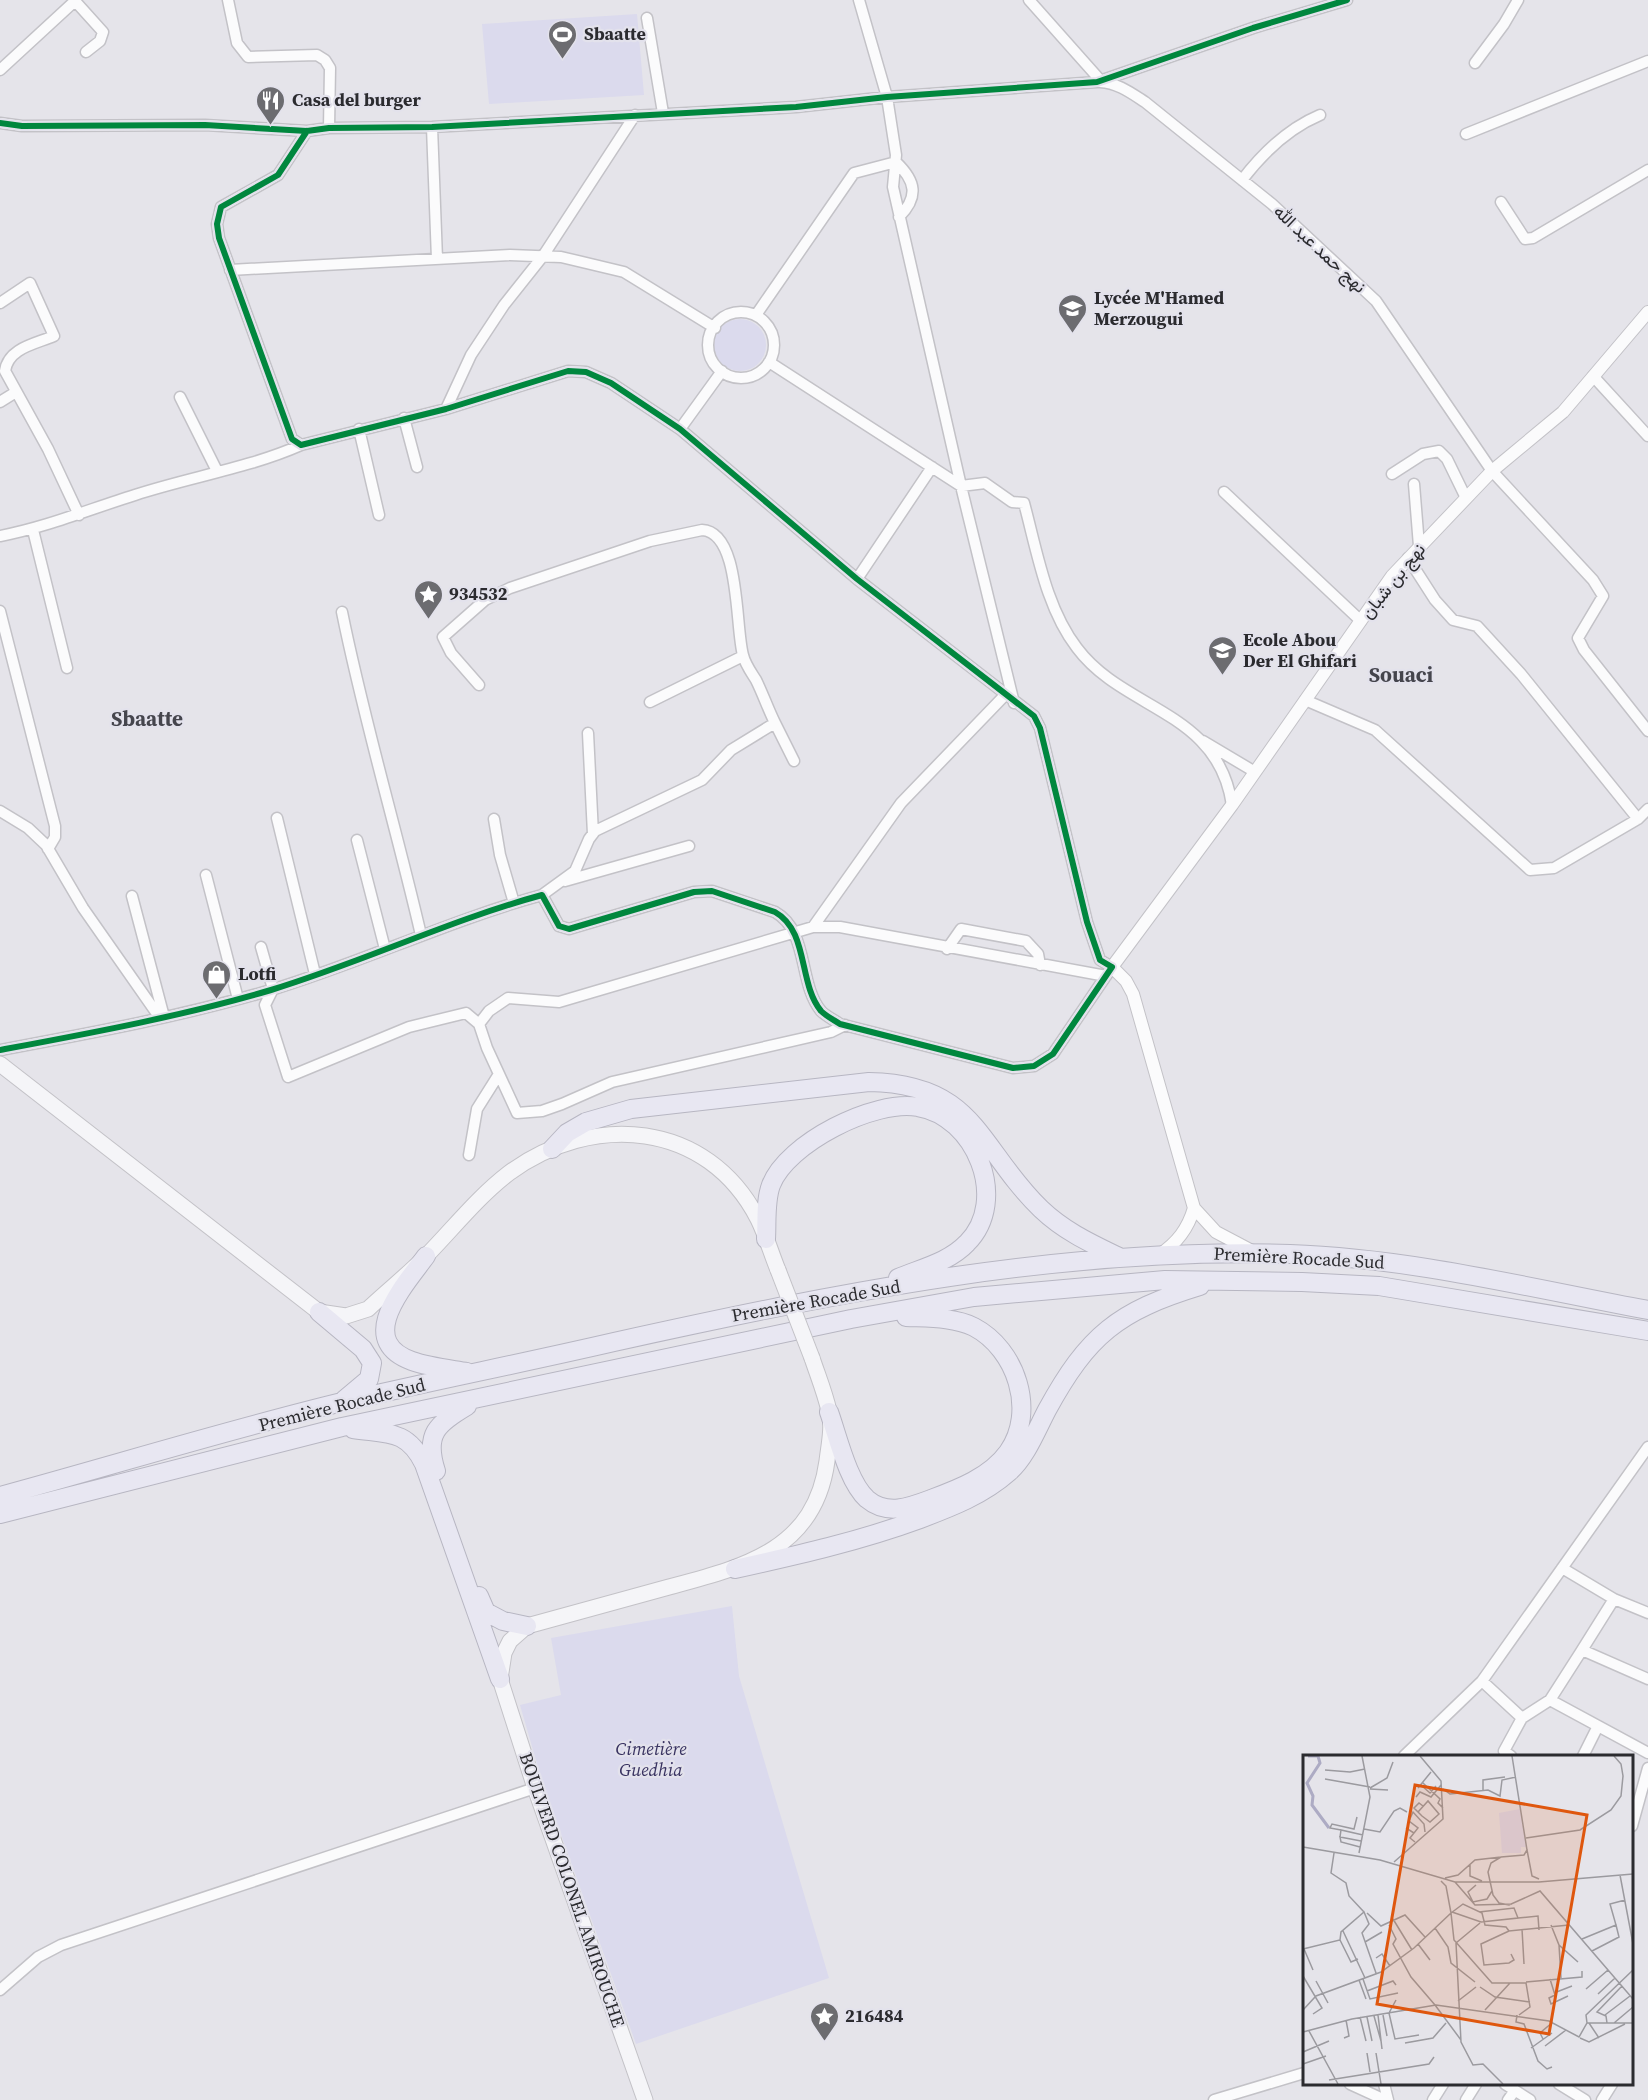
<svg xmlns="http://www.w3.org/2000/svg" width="1648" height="2100" viewBox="0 0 1648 2100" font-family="'Source Serif 4',Vazirmatn,serif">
<rect width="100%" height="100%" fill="#e5e4ea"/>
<path fill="#dbdaed" d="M 637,14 L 644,95 L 489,104 L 482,24 Z
M714 345a26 26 0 1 1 52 0a26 26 0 1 1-52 0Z
M 732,1606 L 739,1676 L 829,1978 L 636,2044 L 542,1781 L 520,1705 L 561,1695 L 551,1638 Z"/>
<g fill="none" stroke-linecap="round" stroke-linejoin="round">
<defs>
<path id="minor" d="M 228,0 L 237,43 L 248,57 L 317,55 L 325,60 L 330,68 L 329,128
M 859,0 L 887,97 L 896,155 L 893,187 L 961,486 L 1014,703
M 1029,0 L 1101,81
M 75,1 L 103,32 L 100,41 L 86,52
M 647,18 L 663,113
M 1475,63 L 1504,24 L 1518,0
M 0,70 L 76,0
M 1100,82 C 1118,83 1131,93 1145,102 L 1272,204 L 1376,301 L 1492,471 L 1593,580 L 1603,596 L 1578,638 L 1584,650 L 1648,731
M 0,123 L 22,126 L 205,125 L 307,131 L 329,128 L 432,127 L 796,107 L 887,97 L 1097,82 L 1253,28 L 1347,0
M 432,127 L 437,259
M 1466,134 L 1648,61
M 1242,180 C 1262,154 1289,128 1320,115
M 1501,202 L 1525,239 L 1533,238 L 1648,170
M 230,270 L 510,255 L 561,257 L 624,272 L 715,328
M 0,303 L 30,283 L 54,336 C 35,344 8,348 5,371 L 48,449 L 79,515
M708 345a33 33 0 1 1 66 0a33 33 0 1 1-66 0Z
M 756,315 L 854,173 L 896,162 C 916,181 919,197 899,217
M 769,362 L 961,486 L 985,483 L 1012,502 L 1024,503 C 1037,551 1046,608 1077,648 C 1124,711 1218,710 1232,805
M 1593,376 L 1648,436
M 180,397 L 217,471
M 0,402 L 16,392
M 446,409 L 471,355 L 504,305 L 543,256 L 635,115
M 404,418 L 417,467
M 359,429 L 379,515
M 680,429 L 722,371
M 1392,474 L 1423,454 L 1439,451 L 1447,459 L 1466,498
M 1414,484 L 1419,546
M 1224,492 L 1361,621
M 33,530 L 67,668
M 0,536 C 47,527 90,509 135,495 C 190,477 249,468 301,445
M 1408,558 L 1435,600 L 1453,620 L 1477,626 L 1521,674 L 1638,819
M 857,579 L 932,467
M 0,611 L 55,826 L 55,837 L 48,849
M 342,612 C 364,721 396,827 421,935
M 479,685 L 451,653 L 443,637 L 485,600 L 510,588 L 650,541 L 702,530 C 741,532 735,627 743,655 C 745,664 751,672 756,680 C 763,694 768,709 775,723 L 731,750 L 702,780 L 595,831 L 589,839 L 575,871 L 542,895
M 1305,700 L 1375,730 L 1530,870 L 1554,868 L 1638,819 L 1648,809
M 650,702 L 743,656
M 775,723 L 794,761
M 588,733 L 593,834
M 1203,741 L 1255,772
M 0,811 L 28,828 L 46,845 L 83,908 L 160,1018
M 277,818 L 315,974
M 494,819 L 500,855 L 514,903
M 357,840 L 385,949
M 206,875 L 238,999
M 565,881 L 689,846
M 132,896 L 164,1017
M 813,927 L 901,803 L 1008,692
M 261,947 L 273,989 L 265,1005 L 288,1077 L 409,1027 L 466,1013 L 479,1024
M 947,949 L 961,929 L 1026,941 L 1038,954 L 1040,965
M 845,1025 L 831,1032 L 612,1082 L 562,1104 L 542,1111 L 517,1113 L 487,1048 L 479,1024 L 489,1011 L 508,998 L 559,1002 L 813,927 L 840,927 L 1106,976
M 0,1050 C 91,1033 183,1016 271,990 C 363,962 450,920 542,895 L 559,926 L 569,929 L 694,892 L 712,891 L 775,912 C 809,931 798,983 821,1011 C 826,1016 834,1020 840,1024 L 1013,1068 L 1034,1066 L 1053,1054 L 1112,967 L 1100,960 L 1087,922 L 1040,728 L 1034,716 L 857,579 L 680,429 L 611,383 L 586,372 L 568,371 L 446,409 L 301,445 L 292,439 L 219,238 L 217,224 L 221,207 L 278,175 L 307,131
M 469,1155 L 477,1109 L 499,1074
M 1562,1568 L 1614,1599 L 1582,1650 L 1648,1679
M 1614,1599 L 1648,1613
M 1582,1650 L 1550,1700 L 1648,1753
M 1482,1681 L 1522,1718 L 1504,1751 L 1511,1756
M 1522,1718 L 1550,1700
M 1404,1756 L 1482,1681 L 1648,1447
M 1583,1756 L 1598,1726
M 1632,1826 L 1648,1768
M 0,1990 L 38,1957 L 61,1945 L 535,1788
M 1350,2084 L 1385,2100
M 1384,2084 L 1388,2100
M 1505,2084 L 1530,2100
M 1559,2084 L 1585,2100
M 1214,2100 L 1304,2073
M 1433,2100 L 1443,2084
M 1466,2100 L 1476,2084
M 1508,2100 L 1515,2090
M 1602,2100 L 1612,2084"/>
<path id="tertiary" d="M 1252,1251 L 1216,1232 L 1194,1208 L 1133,994 L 1126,981 L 1112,967 L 1232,805 L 1392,576 L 1492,471 L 1563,412 L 1648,312
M 1159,1255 C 1177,1243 1188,1229 1194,1208"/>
<path id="secondary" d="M 0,1064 L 319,1312 L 346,1316 L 368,1309 C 388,1290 410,1273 429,1253 C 455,1226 479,1196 509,1173 C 592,1112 707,1120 758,1219 C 766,1235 771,1253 778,1270
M 645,2100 L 535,1788 L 500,1679 L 504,1653 L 510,1641 L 527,1626 C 575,1613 622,1600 669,1587 C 744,1567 815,1550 827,1461 C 829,1444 833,1427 829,1411 C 825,1393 818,1376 812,1358"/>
<path id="motorway" d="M 552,1149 L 567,1133 L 586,1122 L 631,1109 L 869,1082 C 977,1084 977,1147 1041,1209 C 1064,1231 1090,1243 1119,1257
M 766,1239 C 767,1222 765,1201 771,1185 C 787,1143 875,1099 918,1107 C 975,1116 1010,1200 967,1243 C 949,1262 922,1268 898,1278
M 426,1256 C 405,1285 354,1340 412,1361 C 429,1367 449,1369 467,1372
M 319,1312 L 363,1349 L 372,1363 L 369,1379 L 344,1400
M 829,1412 C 838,1437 848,1482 867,1499 C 887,1516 910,1507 931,1499 C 958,1489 990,1477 1008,1452 C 1037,1411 1016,1349 974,1327 C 954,1317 928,1318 906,1317
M 353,1429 C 387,1434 407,1429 424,1464 L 500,1679
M 436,1471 C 424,1434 437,1424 467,1406
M 0,1496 C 114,1465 227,1430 342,1402 C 432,1381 523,1363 614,1342 C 835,1293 1062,1247 1290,1254 C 1410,1258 1530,1288 1648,1310
M 0,1514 L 342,1427 L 851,1319 L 974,1297 L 1165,1280 L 1302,1282 L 1379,1286 L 1648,1331
M 735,1569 C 798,1555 860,1541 920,1519 C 952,1507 983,1495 1009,1472 C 1026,1457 1036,1431 1047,1410 C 1088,1335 1118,1311 1200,1286
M 479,1596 L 486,1612 L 503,1621 L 527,1626"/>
</defs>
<use href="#minor" stroke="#c3c2c7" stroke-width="13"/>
<use href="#tertiary" stroke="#c3c2c7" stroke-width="14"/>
<use href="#secondary" stroke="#c3c2c7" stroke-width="17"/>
<use href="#motorway" stroke="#b7b6c2" stroke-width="20"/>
<use href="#minor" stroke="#fbfbfc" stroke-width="10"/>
<use href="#tertiary" stroke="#fbfbfc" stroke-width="12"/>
<use href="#secondary" stroke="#f5f5f8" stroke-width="15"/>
<use href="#motorway" stroke="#e8e7f2" stroke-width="18"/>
<defs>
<path id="secondary-bridge" d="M 778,1270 L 812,1358"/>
</defs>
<use href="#secondary-bridge" stroke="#c3c2c7" stroke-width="17" stroke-linecap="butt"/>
<use href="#secondary-bridge" stroke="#f5f5f8" stroke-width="15"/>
<defs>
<path id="cycleway" d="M 0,123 L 22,126 L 205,125 L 307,131 L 329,128 L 432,127 L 796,107 L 887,97 L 1097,82 L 1253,28 L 1347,0
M 0,1050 C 91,1033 183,1016 271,990 C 363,962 450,920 542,895 L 559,926 L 569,929 L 694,892 L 712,891 L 775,912 C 809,931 798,983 821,1011 C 826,1016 834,1020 840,1024 L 1013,1068 L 1034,1066 L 1053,1054 L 1112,967 L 1100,960 L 1087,922 L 1040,728 L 1034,716 L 857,579 L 680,429 L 611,383 L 586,372 L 568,371 L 446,409 L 301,445 L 292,439 L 219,238 L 217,224 L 221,207 L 278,175 L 307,131"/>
</defs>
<use href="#cycleway" stroke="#e3e2ec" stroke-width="10"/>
<use href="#cycleway" stroke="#00873e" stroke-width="6"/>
</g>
<defs>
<symbol id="stadium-pin" viewBox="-11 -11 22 30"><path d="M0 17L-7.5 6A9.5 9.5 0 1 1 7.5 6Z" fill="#6c6c70" stroke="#e3e2ec"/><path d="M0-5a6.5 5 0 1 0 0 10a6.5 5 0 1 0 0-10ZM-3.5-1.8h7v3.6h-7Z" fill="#fff"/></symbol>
<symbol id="restaurant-pin" viewBox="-11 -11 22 30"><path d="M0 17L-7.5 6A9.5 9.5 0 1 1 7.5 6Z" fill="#6c6c70" stroke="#e3e2ec"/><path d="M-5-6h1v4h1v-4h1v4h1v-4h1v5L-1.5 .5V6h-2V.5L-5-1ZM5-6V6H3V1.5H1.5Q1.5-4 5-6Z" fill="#fff"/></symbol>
<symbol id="school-pin" viewBox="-11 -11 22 30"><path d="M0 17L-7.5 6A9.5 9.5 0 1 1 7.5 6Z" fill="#6c6c70" stroke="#e3e2ec"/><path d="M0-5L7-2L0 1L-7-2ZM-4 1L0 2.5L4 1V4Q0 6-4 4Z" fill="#fff"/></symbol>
<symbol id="sight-pin" viewBox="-11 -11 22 30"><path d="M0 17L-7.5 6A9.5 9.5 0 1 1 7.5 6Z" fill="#6c6c70" stroke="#e3e2ec"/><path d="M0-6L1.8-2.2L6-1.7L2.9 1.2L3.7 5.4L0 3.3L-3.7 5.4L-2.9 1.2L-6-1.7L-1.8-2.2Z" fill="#fff"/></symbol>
<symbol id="shop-pin" viewBox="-11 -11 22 30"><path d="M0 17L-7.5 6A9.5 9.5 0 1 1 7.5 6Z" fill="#6c6c70" stroke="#e3e2ec"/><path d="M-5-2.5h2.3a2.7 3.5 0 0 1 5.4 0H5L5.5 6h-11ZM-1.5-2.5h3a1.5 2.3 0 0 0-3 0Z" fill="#fff"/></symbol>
</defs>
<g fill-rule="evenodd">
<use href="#stadium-pin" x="546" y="18" width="33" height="45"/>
<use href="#restaurant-pin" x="254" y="84" width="33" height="45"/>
<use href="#school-pin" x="1056" y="292" width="33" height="45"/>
<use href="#sight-pin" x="412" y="578" width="33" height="45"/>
<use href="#school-pin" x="1206" y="634" width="33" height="45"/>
<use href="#shop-pin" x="200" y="958" width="33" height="45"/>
<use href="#sight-pin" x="808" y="2000" width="33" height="45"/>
</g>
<g text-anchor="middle" stroke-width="4.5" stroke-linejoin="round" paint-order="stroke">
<g font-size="18" font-weight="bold" fill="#2b2b2f" stroke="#e3e2ec" text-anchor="start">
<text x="584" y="40">Sbaatte</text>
<text x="292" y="106">Casa del burger</text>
<text x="1094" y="304">Lycée M'Hamed<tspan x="1094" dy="21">Merzougui</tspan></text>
<text x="449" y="600">934532</text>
<text x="1243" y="646">Ecole Abou<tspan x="1243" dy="21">Der El Ghifari</tspan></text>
<text x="238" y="980">Lotfi</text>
<text x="845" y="2022">216484</text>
</g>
<g font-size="18" fill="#2b2b2f" stroke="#e3e2ec">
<text transform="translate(1320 249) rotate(43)" y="6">نهج حمد عبد الله</text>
<text transform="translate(1393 581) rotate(-51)" y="6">نهج بن شبان</text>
<text transform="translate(1299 1258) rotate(3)" y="6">Première Rocade Sud</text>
<text transform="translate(816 1301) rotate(-10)" y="6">Première Rocade Sud</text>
<text transform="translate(342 1405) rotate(-14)" y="6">Première Rocade Sud</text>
<text transform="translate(572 1890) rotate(71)" y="6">BOULVERD COLONEL AMIROUCHE</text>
</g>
<g font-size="18" font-style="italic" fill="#393361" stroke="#e3e2ec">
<text x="651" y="1755">Cimetière<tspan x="651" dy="21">Guedhia</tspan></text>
</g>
<g font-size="21" font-weight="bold" fill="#45454d" stroke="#e3e2ec">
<text x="1401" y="682">Souaci</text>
<text x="147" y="726">Sbaatte</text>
</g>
</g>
<g transform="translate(1303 1755)">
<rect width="330" height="330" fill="#e5e4ea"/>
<path d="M 217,54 L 223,92 L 218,92 L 218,98 L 199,98 L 196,58 Z" fill="#dbdaed"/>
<path fill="none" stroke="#adabc4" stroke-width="3" d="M 5,1 L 15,1 L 17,8 L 4,28 L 10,41 L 9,50 L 26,73"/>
<path fill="none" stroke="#9b9a9f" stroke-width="1.5" d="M 209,1 L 224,95 L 221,100 L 198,102 L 188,108 L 185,117 L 190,140 L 196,148 L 206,150 L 237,136 L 330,244M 22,15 L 47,17 L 62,14M 22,24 L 67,32M 120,28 L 137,44 L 135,48 L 140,53M 118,30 L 127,38 L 133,31M 67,33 L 84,23 L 90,7M 115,33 L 128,17M 67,34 L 85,35M 140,34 L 147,39 L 185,35 L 197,41 L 199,25 L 213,22M 180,35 L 180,25 L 202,22M 113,42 L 117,37 L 128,42 L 138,30M 115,57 L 125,46 L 136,59 L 127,67 L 119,61 L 111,53 L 116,48 L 120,51M 103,73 L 111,78 L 107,83 L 112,87M 61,74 L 77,77 L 91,56 L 97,53 L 104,57M 38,75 L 27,73 L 29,69 L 51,74 L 54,62M 111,78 L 115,73 L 106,66 L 110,57 L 121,69 L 122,77M 37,82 L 38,75 L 60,80M 223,83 L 277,75 L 308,55 L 318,41 L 320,21 L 318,9 L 311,1M 0,92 L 77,105 L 152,127 L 236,127 L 330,119M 57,92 L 38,87 L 37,82 L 58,86M 224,95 L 229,121 L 236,124M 31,98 L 28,118 L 43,128 L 46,141 L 61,157M 56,98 L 67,42 L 59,1M 91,107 L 140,64 L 138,26 L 117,1M 167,110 L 167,121 L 179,126M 317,120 L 330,189M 142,123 L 155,120 L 172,105 L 198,102M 152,127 L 172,150 L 209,149M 173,130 L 165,137 L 170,147 L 184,144 L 189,136M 149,157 L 178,167 L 215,163 L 211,153 L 176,157M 64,158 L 78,171 L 102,160 L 122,182M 215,163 L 235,161 L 236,175M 90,164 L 109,195M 86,170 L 93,184 L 90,189 L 108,222 L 132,250M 248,170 L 256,190 L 275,207M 132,173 L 145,192 L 148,208 L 172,227M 219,174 L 221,209M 40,176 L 62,223M 206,176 L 178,189 L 181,210 L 206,208 L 211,205 L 208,199M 279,184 L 313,170 L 307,149 L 322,145M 37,185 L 48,207 L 55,204M 62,187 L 79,177M 153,188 L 158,287 L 170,310 L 180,309 L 200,329M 153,188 L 177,168M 115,189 L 127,205M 256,190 L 258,223M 0,194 L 37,185 L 38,177 L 61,157 L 66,169 L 59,178 L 73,218M 1,194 L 10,215M 289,196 L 316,182 L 313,170M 73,203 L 79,199 L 87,211M 0,221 L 19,253 L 10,259M 60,224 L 67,244 L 95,238M 247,224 L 252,240 L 246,243 L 248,249 L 265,241M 56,225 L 63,244M 13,226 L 25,248M 223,227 L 279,222 L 279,216M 177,232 L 192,242 L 227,247M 283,234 L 305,215M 64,236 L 90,226 L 93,230M 251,238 L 269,231M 295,239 L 312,223M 93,245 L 86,258 L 92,284 L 116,280M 155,246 L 173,232M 132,250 L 158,285M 0,255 L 13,241 L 78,217 L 111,193 L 148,158 L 143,131 L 138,126M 182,255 L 207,228M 75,260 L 79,294M 80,260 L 84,281M 214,260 L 213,267 L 221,269 L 235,306 L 244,314 L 249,312M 216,260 L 227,252 L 223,228 L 189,228 L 151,185 L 148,158 L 160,149 L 179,158 L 182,170 L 203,172 L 206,176 L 266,170M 302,260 L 327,241M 71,261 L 78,286M 57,262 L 63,286M 64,262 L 69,286M 284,268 L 283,260 L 330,215M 286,268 L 296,283M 304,268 L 303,261 L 294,257 L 319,231M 311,268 L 330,252M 6,276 L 35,329M 0,277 L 49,264 L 133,250 L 246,266 L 276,282 L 284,268 L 330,268M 41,283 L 46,281 L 43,265M 277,283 L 286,287 L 322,269M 240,284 L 237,278 L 250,267M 102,288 L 130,283 L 143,268M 242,291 L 263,275M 228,293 L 249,278M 0,297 L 26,286M 64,298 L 67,317M 73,298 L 78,329M 0,309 L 23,301M 26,325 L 126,309 L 131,302"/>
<path fill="#df570e" fill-opacity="0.15" stroke="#df570e" stroke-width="3" d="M 112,30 L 284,60 L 246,279 L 74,249 Z"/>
<rect width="330" height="330" fill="none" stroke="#2b2b2f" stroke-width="3"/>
</g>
</svg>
